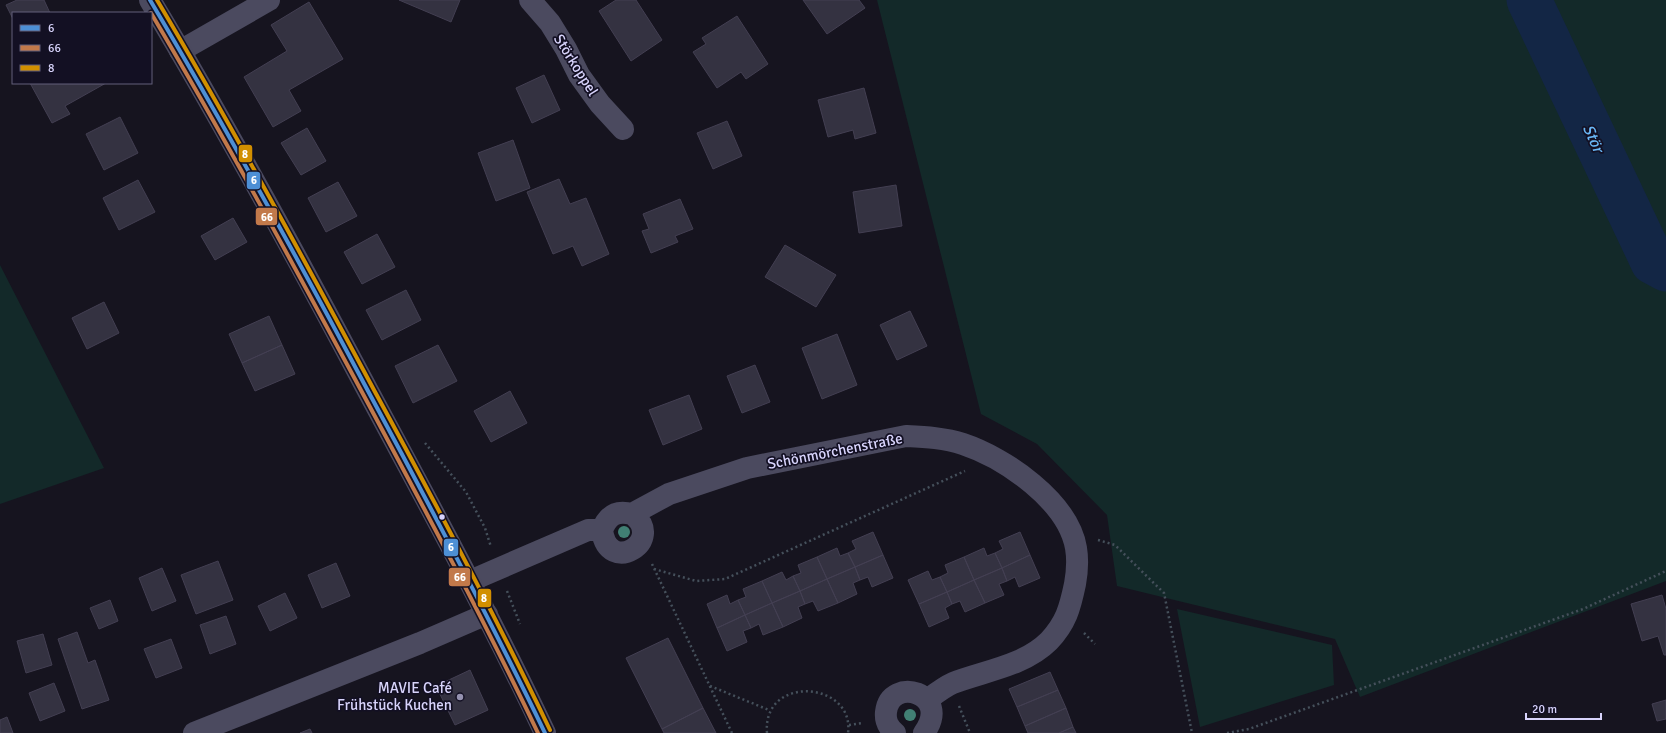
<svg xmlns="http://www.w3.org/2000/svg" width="1666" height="733" viewBox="0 0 1666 733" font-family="Signika,sans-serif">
<rect width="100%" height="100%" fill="#16141f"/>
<path fill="#132929" d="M 877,0 L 1666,0 L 1666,581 L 1360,697 L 1335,639 L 1117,586 L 1107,515 L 1037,444 L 981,414 Z
M 0,265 L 104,468 L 0,504 Z
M 1177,609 L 1332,645 L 1334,685 L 1200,727 Z"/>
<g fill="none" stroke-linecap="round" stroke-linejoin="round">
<path stroke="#132645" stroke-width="45" d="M 1529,0 L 1653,262 L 1666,269"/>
</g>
<path fill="#343241" stroke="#433f52" d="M 17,0 L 44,0 L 50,13 L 13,13 L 13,19 L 6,5 Z
M 399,0 L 460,0 L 451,22 Z
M 616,0 L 636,0 L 662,40 L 631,61 L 599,11 Z
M 803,0 L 859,0 L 865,8 L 827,34 Z
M 309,2 L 343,59 L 289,90 L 301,111 L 273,127 L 244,77 L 287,51 L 271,25 Z
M 737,16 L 768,64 L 746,79 L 741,72 L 717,88 L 693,52 L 706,44 L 702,38 Z
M 544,75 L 560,110 L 532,123 L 516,88 Z
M 30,83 L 106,83 L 65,106 L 70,114 L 52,123 Z
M 864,88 L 876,133 L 855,139 L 853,130 L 828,137 L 818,100 Z
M 120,117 L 138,153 L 104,170 L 86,134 Z
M 727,121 L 742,156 L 713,169 L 697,133 Z
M 307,128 L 326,161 L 301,175 L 281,143 Z
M 513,140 L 530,188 L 496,201 L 478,153 Z
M 559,179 L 570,204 L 586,198 L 609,254 L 582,266 L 573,246 L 553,254 L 527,192 Z
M 138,180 L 155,212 L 119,230 L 103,198 Z
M 338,182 L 357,216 L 326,232 L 308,198 Z
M 896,185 L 902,226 L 859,233 L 853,192 Z
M 680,199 L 693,229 L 675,236 L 678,242 L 651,253 L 642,231 L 649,229 L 643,214 Z
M 233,218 L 247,242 L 215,260 L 201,236 Z
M 377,234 L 395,267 L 362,284 L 344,252 Z
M 785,245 L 836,275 L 816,307 L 765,277 Z
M 406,290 L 421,320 L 382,340 L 366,310 Z
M 104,302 L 119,333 L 87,349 L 72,318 Z
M 910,311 L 927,346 L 897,360 L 880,325 Z
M 269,316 L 282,345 L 242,363 L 229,334 Z
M 837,334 L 857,385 L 822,399 L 802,348 Z
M 282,345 L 295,374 L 255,391 L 242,363 Z
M 438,345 L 457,381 L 413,403 L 395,366 Z
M 755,365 L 770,402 L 742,413 L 727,376 Z
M 510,391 L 527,423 L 491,442 L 474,411 Z
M 689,395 L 702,429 L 663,445 L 649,410 Z
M 873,532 L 883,555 L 855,567 L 848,553 L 856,549 L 852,541 Z
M 1020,532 L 1030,555 L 1002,568 L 995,553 L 1003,549 L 999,541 Z
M 837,548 L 840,556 L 848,553 L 855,567 L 827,579 L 817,557 Z
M 984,548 L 987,556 L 995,553 L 1002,568 L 974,580 L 964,557 Z
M 883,555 L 893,578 L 872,587 L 868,577 L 860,580 L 855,567 Z
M 1030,555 L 1040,578 L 1019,587 L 1015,577 L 1007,581 L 1002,568 Z
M 817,557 L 827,579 L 800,591 L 793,576 L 801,573 L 798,565 Z
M 964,557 L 974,580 L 947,592 L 940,577 L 948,573 L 945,565 Z
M 218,561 L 233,600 L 196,614 L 181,575 Z
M 336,563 L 350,596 L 322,608 L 308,575 Z
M 855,567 L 860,580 L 853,583 L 857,594 L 838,603 L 827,579 Z
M 162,568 L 176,601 L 152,611 L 139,578 Z
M 1002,568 L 1007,581 L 999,584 L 1004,595 L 985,603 L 974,580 Z
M 928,571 L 932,580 L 940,577 L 947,592 L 919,604 L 908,580 Z
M 782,572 L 786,580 L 793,576 L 800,591 L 772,603 L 762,581 Z
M 827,579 L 838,603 L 818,611 L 813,601 L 805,604 L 800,591 Z
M 974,580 L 985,603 L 965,612 L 960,601 L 952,604 L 947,592 Z
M 762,581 L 772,603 L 745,615 L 738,600 L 746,597 L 743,589 Z
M 800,591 L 805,604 L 798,607 L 802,618 L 783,627 L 772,603 Z
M 947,592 L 952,604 L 945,608 L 949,618 L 929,627 L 919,604 Z
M 285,593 L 297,618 L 270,631 L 258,606 Z
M 727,595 L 730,604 L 738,600 L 745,615 L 717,628 L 707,604 Z
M 1662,595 L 1666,609 L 1666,655 L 1664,655 L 1658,636 L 1642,641 L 1631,604 Z
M 110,600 L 118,621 L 99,629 L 90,608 Z
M 772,603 L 783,627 L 763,635 L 759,624 L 751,628 L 745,615 Z
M 745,615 L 751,628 L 743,631 L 747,642 L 727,651 L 717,628 Z
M 226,616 L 236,644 L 210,654 L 200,625 Z
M 77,632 L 88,663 L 95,660 L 109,700 L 82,709 L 58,639 Z
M 43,634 L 52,665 L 26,673 L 17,641 Z
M 668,638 L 703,708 L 662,729 L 626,658 Z
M 171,639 L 182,668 L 156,678 L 144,649 Z
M 470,670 L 488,710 L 455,725 L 436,686 Z
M 1050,672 L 1058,690 L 1017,707 L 1009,689 Z
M 54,683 L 65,711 L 40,721 L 29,693 Z
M 1058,690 L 1066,708 L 1025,726 L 1017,707 Z
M 1666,700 L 1666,719 L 1657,721 L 1652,704 Z
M 703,708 L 716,733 L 664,733 L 662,729 Z
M 1066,708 L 1073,727 L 1059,733 L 1028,733 L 1025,726 Z
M 7,717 L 13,733 L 0,733 L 0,720 Z
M 1073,727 L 1076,733 L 1059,733 Z
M 310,729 L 312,733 L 300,733 Z"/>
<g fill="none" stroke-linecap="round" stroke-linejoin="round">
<path stroke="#45505b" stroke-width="2.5" stroke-dasharray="2 3" stroke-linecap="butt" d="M 425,443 L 466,492 L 485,528 L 491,547
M 1098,540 L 1115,545 L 1164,593 L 1192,733
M 652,564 L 732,733
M 654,569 L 696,581 L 725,579 L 965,471
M 507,591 L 520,624
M 1084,633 L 1095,644
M 710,686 L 769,710
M 959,706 L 970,733
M 849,725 L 863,723
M 767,733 C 762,674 855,681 848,733
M 1227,733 L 1249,729 L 1583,609 L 1666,571"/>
<path stroke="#4b4a5f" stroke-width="22" d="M 530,0 L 550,23 L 566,49 L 579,75 L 600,104 L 623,129
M 180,51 L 269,0
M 602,530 C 608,577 667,540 632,514
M 470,581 L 588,530 L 602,530 C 608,515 617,510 632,514 L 669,494 L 747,468 L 906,436 C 925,437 945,438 963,444 C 1005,458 1068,501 1076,548 C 1078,560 1077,573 1075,584 C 1070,608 1066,623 1049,641 C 1024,666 984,671 953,683 C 944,687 935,694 927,700
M 895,733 C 888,727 885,721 886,712 C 890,675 953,693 924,733"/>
<path stroke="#4b4a5f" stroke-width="22" d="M 150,0 C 227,128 298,259 368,391 C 429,504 490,617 545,733
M 194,733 L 420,643 L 487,614"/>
<defs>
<path id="bus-1" d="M 150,0 C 226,128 298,259 368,391 C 429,504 489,617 545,733"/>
<path id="bus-2" d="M 151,13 C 225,138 294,266 363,394 C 423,506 483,618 538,733"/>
<path id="bus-3" d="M 157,0 C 233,128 304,259 374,390 C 435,502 495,615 550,730"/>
</defs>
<use href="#bus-1" stroke="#131023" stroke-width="7"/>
<use href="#bus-2" stroke="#131023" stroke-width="7"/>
<use href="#bus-3" stroke="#131023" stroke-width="7"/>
<use href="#bus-1" stroke="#4d8fd5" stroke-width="4"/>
<use href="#bus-2" stroke="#c2794a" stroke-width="4"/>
<use href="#bus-3" stroke="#d18f00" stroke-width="4"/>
</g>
<g fill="#418074">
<circle cx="624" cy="532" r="6"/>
<circle cx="910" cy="715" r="6"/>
</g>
<circle fill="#d8d4fc" stroke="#131023" stroke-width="1.5" cx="442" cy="517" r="3.5"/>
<circle fill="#9491af" stroke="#131023" stroke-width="1.5" cx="460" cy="697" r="4"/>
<g text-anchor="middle" stroke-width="3.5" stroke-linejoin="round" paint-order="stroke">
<g font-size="15" fill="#d8d4fc" stroke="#131023">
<text transform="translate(576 65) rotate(58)" y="5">Störkoppel</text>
<text transform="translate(835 451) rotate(-11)" y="5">Schönmörchenstraße</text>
</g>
<g font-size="15" fill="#d8d4fc" stroke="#131023" text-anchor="end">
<text x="452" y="693">MAVIE Café<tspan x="452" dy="17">Frühstück Kuchen</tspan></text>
</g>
<g font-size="16" font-style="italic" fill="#69b6f5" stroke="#131023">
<text transform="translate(1594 138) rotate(65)" y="6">Stör</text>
</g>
</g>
<g stroke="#131023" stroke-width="1.5">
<rect x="238" y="144" width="15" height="19" rx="4" fill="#d18f00"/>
<rect x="246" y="171" width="15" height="19" rx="4" fill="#4d8fd5"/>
<rect x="255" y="207" width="23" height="19" rx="4" fill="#c2794a"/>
<rect x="443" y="538" width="16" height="19" rx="4" fill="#4d8fd5"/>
<rect x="448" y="567" width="23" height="20" rx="4" fill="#c2794a"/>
<rect x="477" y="588" width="15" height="20" rx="4" fill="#d18f00"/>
</g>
<g font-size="11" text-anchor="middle" font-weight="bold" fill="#fff">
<text x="245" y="158">8</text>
<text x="254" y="184">6</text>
<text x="267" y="221">66</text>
<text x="451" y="551">6</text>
<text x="460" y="581">66</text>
<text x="484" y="602">8</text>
</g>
<rect x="12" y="12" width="140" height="72" fill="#131023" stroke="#625e7a"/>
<rect x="20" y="25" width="20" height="6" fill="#4d8fd5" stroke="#625e7a"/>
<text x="48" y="32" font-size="12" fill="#d8d4fc">6</text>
<rect x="20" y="45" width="20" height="6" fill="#c2794a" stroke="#625e7a"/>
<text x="48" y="52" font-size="12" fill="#d8d4fc">66</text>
<rect x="20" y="65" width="20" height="6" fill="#d18f00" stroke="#625e7a"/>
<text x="48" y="72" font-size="12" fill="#d8d4fc">8</text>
<path d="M1526 713v6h75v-6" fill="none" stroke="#d8d4fc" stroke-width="2"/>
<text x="1532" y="713" font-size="12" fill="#d8d4fc" stroke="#131023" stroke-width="3" paint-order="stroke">20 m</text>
</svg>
